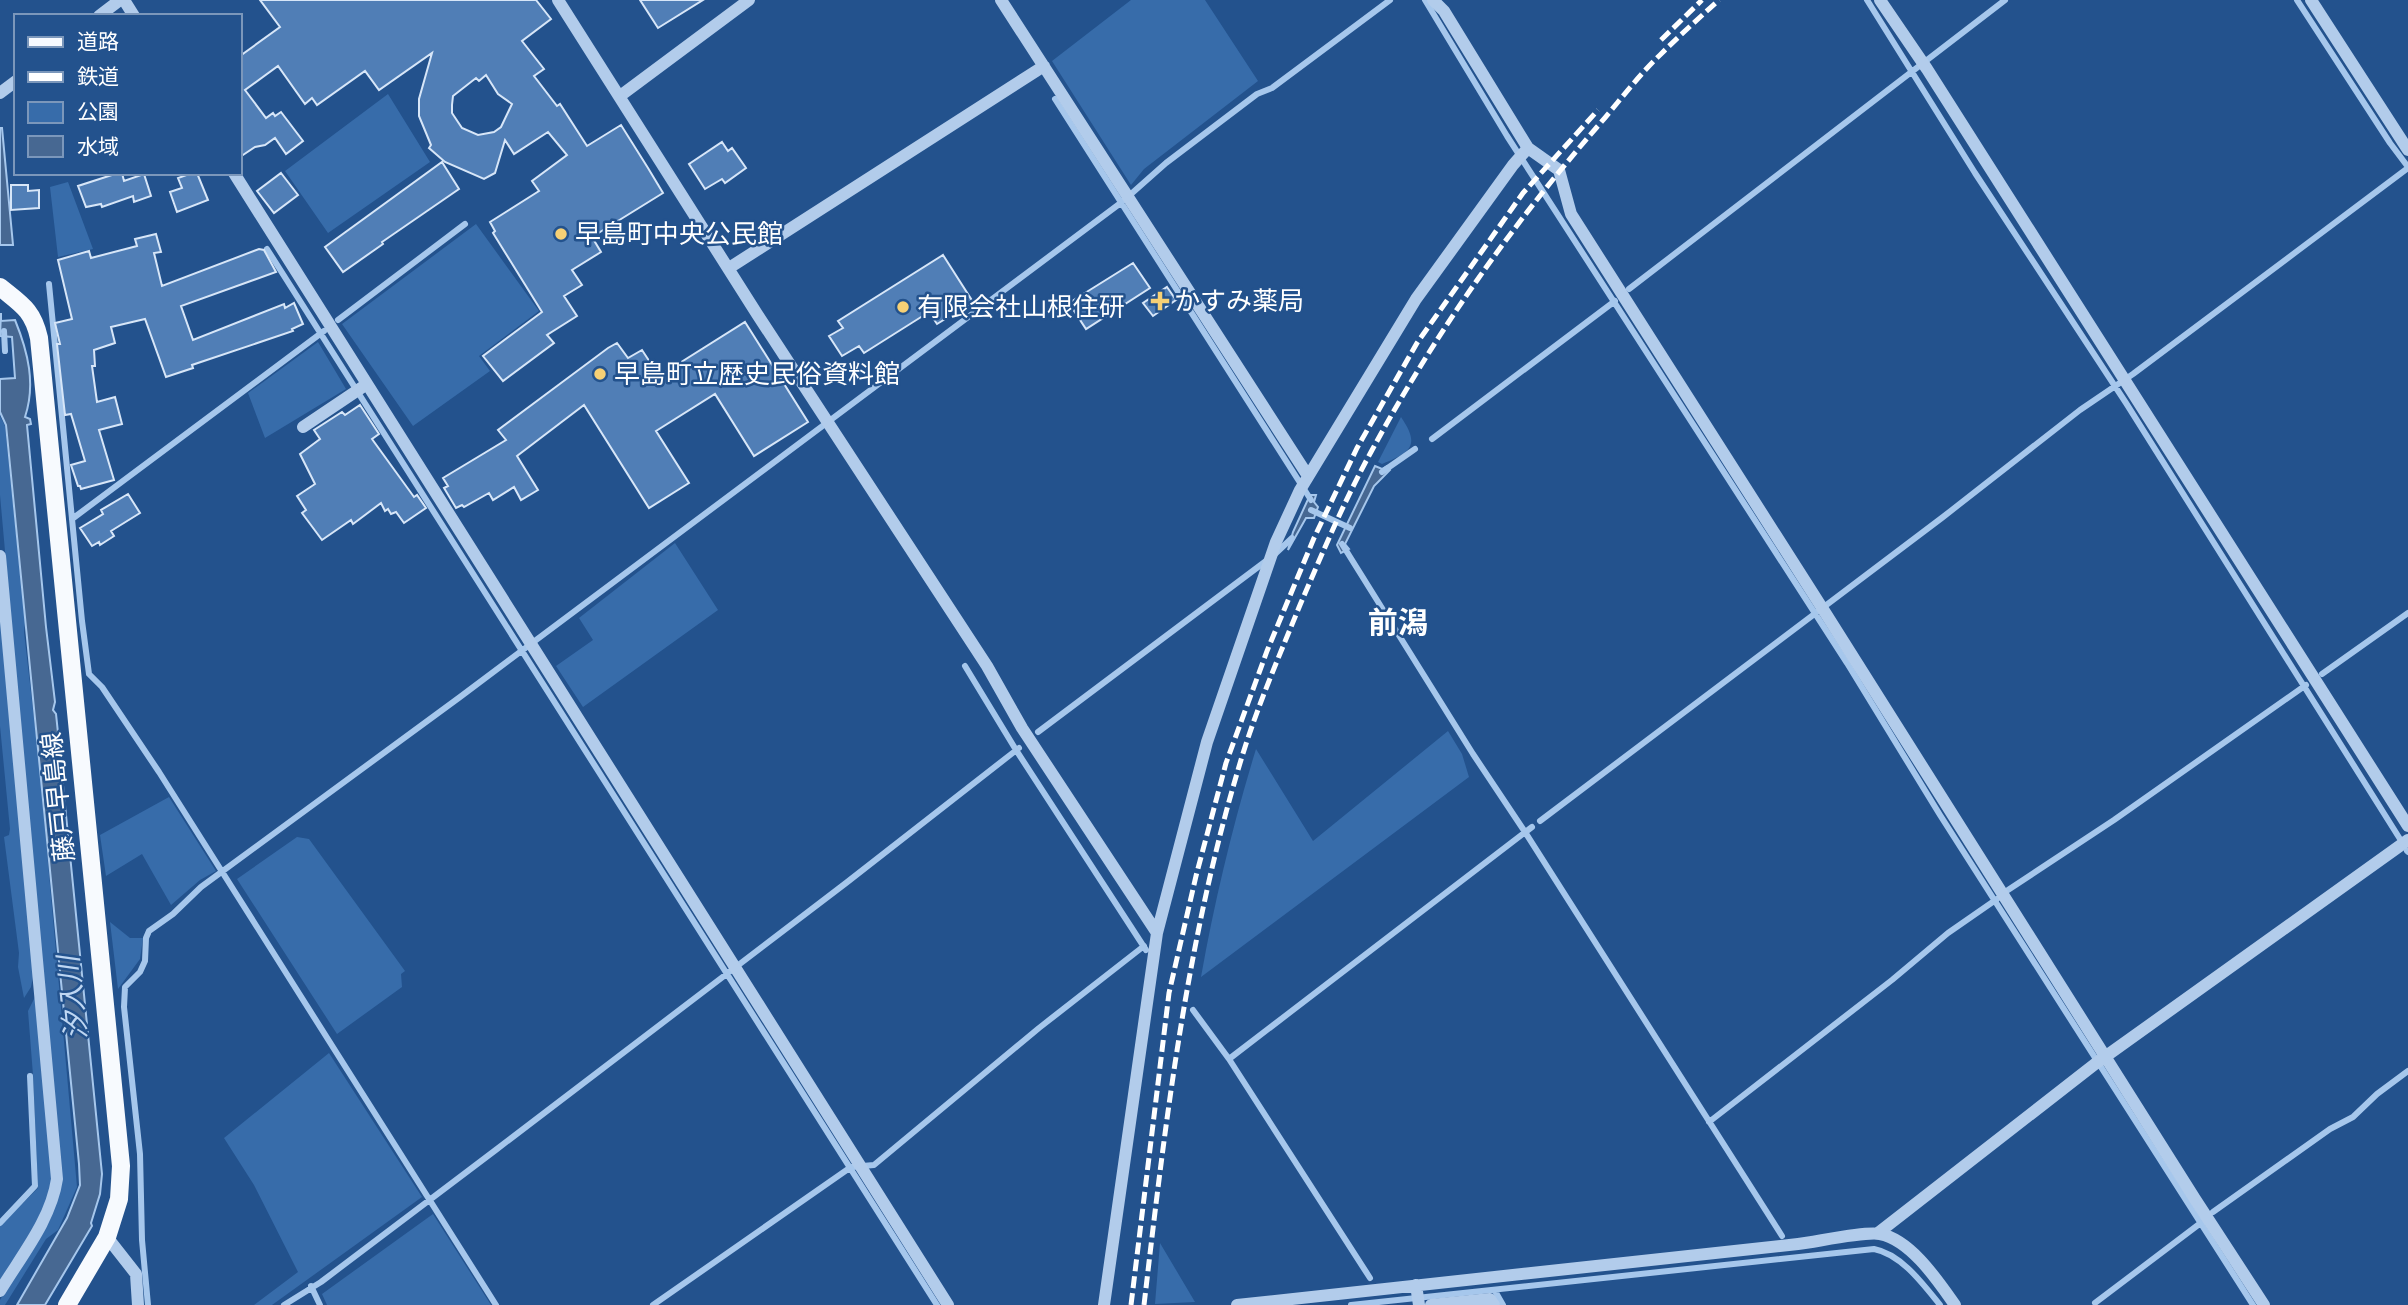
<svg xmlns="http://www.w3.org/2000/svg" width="2408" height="1305" viewBox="0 0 2408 1305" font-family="'Titillium Web','Noto Sans JP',sans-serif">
<rect width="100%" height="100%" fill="#23528d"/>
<path fill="#376caa" d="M 1131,0 L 1205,0 L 1258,81 L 1144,169 L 1131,185 L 1052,61 Z
M 388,94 L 430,162 L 328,233 L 285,171 Z
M 68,182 L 93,249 L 58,257 L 50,187 Z
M 476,224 L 539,311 L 479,356 L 490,371 L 413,426 L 342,324 Z
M 318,342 L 346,389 L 265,438 L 248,393 Z
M 0,416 L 5,426 L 25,622 L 24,632 L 39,762 L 77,1187 L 58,1230 L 46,1239 L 5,1305 L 0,1305 L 0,1300 L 46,1223 L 54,1204 L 36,898 L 0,495 Z
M 1401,417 C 1420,445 1412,452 1382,464 L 1378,462 Z
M 675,543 L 718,610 L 583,707 L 556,666 L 593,640 L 579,618 Z
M 0,612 L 34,972 L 31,987 L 24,998 L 18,967 L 19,953 L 4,837 L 9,835 L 10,829 L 0,726 Z
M 1448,731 L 1462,754 L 1469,777 L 1201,977 C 1215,899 1233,824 1256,749 L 1313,841 Z
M 169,797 L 216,871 L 200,880 L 171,905 L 142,854 L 106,876 L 100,835 Z
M 297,837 L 309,839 L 405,971 L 401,974 L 402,987 L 337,1034 L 237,879 Z
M 110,922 L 130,938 L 143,938 L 140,959 L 118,989 Z
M 37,993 L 54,1177 L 48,1204 L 0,1283 L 0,1226 L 38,1188 L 33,1075 L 28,1011 Z
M 329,1053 L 422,1197 L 272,1305 L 254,1305 L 298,1272 L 254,1185 L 224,1138 Z
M 433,1214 L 491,1305 L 327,1305 L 322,1294 Z
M 1160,1243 L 1195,1302 L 1155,1304 Z"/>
<path fill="#476892" stroke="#a6c7ec" stroke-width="2" d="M 0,128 L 2,128 L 13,245 L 0,245 Z
M 1,313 L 1,321 L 15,320 C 28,352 36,384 25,417 L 30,419 L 31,424 L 27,425 L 46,627 L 55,702 L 53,710 L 56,714 L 60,752 L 57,768 L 62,775 L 102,1174 L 100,1194 L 91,1223 L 92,1226 L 45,1305 L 17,1305 L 67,1218 L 80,1185 L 79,1164 L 6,425 L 0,412 L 0,379 L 15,378 L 12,337 L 0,336 Z
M 1375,466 L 1382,469 L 1387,466 L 1390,470 L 1374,486 L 1345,544 L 1349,549 L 1341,553 L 1337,545 Z
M 1310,495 L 1316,495 L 1314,502 L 1318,507 L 1314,518 L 1306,518 L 1288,550 L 1293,532 Z"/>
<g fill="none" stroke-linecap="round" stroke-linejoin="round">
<path stroke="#a6c7ec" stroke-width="6" d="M 1425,0 L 1507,136 L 1847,663 L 1940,815 L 2253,1305
M 1867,0 L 1975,173 L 2126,403 L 2400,839
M 2297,0 L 2390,143 L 2408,167
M 1055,99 L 1311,500
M 267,249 L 937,1305
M 49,284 L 82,621 L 89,674 L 102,687 L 159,772 L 496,1305
M 1629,289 L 2005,0
M 338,320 L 465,224
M 4,331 L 5,351
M 1432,439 L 1615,301
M 1382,472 L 1415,449
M 1311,510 L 1350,528
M 72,519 L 324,331
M 1342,544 L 1473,754 L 1525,832 L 1782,1236
M 1275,554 L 1292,538
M 965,666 L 1016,750 L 1146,950
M 2322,674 L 2408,613
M 1038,732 L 1266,561
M 1540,821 L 1943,517 L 2080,410 L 2133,374 L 2408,168
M 2407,851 L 2408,852
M 2008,890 L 2114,820 L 2306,685
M 1193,1010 L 1229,1059 L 1370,1278
M 1229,1059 L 1532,827
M 1709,1122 L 1892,980 L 1948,933 L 1997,899
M 2213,1212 L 2330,1129 L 2353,1117 L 2377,1094 L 2408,1071
M 0,1223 L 35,1186 L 30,1076
M 311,1286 L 320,1305
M 1495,1291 L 1503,1305
M 2095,1303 L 2202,1222
M 148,1305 L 142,1240 L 140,1154 L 124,1007 L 125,987 L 140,972 L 145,961 L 146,938 L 149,931 L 173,914 L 201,887 L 460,697 L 1122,202 L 1166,163 L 1257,94 L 1272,88 L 1390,0
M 284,1305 L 321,1282 L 497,1149 L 846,883 L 1019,748
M 653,1305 L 851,1167 L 874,1165 L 1039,1028 L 1144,946
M 1351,1305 L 1874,1249 C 1901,1254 1923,1284 1940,1305"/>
</g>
<path fill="#507eb6" stroke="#d7e6f8" stroke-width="2" fill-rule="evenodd" d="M 260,0 L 536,0 L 551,19 L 522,41 L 544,69 L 534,76 L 557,106 L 560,104 L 587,146 L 621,125 L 648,168 L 663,193 L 592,237 L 601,252 L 572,270 L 582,285 L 564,296 L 577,316 L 547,335 L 554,343 L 503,381 L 483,356 L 542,312 L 493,233 L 495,231 L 490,222 L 539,191 L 532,181 L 567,155 L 548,132 L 514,154 L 505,140 L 495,173 L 484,179 L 445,162 L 429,148 L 431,145 L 419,116 L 419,99 L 432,53 L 379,90 L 365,71 L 317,105 L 312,98 L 305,104 L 278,66 L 245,90 L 266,118 L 273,113 L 275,116 L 281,112 L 303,141 L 286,154 L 275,138 L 265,145 L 255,147 L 240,157 L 240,56 L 280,27 ZM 486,75 L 498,94 L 512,104 L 501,127 L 494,132 L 478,135 L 462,128 L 452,113 L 452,105 L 453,96 L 476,78 L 479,81 Z
M 640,0 L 703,0 L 658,28 Z
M 722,142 L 728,151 L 732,148 L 746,168 L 725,183 L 722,179 L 705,189 L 689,164 Z
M 442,162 L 459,189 L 382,242 L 383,244 L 343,272 L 325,247 Z
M 118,173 L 122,173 L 124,181 L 144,174 L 151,196 L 134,202 L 133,196 L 102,207 L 101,204 L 86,207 L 78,186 Z
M 192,173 L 197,173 L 208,200 L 177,212 L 170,192 L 182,188 L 178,178 Z
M 281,173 L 298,195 L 274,213 L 257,191 Z
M 11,185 L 28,185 L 28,191 L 39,190 L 39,208 L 11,210 Z
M 156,234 L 161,252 L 154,253 L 162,286 L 259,249 L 264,250 L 276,272 L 181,306 L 193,340 L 284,304 L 285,308 L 294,303 L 303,324 L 292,329 L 293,331 L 192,365 L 193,368 L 166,377 L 145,319 L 111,327 L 115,343 L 94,350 L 95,366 L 92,366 L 97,402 L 115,397 L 122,424 L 99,430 L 114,480 L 81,489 L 80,486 L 78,486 L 71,465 L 85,461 L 71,414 L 65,415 L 57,344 L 60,344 L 55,323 L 72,319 L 58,260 L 89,251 L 91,258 L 137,246 L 135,239 Z
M 943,255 L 973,302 L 937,324 L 929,312 L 864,353 L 859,346 L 842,356 L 829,336 L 843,328 L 838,321 Z
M 1133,263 L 1150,288 L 1086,329 L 1069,303 Z
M 1167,287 L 1176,300 L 1153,316 L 1143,303 Z
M 745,322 L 808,422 L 754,456 L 715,394 L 656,431 L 689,483 L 649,508 L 584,405 L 517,456 L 538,490 L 521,500 L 514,487 L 493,500 L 489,493 L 464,507 L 462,505 L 456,508 L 444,488 L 448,486 L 443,478 L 506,440 L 498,430 L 608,348 L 617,343 L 628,358 L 642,350 L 659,376 Z
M 360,405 L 379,434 L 372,439 L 414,497 L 417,495 L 426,508 L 404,523 L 396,512 L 391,514 L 388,509 L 385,511 L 381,503 L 353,524 L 351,520 L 322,540 L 302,513 L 306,510 L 297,496 L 315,484 L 300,454 L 320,439 L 314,430 L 342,412 L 345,415 Z
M 128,494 L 140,513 L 111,531 L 114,536 L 100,545 L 99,542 L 92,546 L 80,528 L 103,514 L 101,510 Z"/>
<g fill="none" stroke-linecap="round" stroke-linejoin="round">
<path stroke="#b2cceb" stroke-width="12" d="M 124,0 L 134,16
M 558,0 L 757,314 L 987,666 L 1022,728 L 1157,933
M 1001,0 L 1308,476
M 1433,0 L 1444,11 L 1528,148 L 1559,170 L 1571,214 L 1826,614 L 2195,1199 L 2264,1305
M 1880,0 L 1927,69 L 2408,826
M 2311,0 L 2408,150
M 99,16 L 120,0
M 0,93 L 16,81
M 620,96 L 749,0
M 234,173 L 948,1305
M 729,268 L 1044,66
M 303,427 L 367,384
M 0,556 L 57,1179 C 51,1220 21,1256 0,1291
M 1878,1233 L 2095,1064 L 2408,840
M 107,1237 L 136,1274 L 138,1305
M 1416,1285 L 1419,1305
M 1104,1305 L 1157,933 L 1207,742 L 1276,542 L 1300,490 L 1416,299 L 1513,165 L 1528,148
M 1237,1305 L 1798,1244 C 1816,1242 1865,1231 1880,1234 C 1911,1240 1938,1281 1955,1305
M 1431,1305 L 1490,1299 L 1494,1305"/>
<path stroke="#f7fafe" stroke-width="18" d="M 0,287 C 21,304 33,310 39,338 L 121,1166 L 119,1199 L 107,1237 L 67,1305"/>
<path stroke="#fff" stroke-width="5" stroke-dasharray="12 5" stroke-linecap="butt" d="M 1661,40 L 1702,0
M 1131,1305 L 1169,993 L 1196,876 L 1226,763 L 1267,651 L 1314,538 L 1357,448 L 1417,343 L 1523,193 L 1598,110
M 1144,1305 C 1165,1125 1186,945 1238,770 C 1254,714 1278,659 1300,605 C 1322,554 1344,501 1371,452 C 1434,335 1510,227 1597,127 C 1618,103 1637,77 1660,55 C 1679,36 1699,18 1719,0"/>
</g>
<g fill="#f6d075" stroke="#23528d" stroke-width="2.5">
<circle cx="561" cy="234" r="7"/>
<path d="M1156.5 290.5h7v7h7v7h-7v7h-7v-7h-7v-7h7z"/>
<circle cx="903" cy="307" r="7"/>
<circle cx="600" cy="374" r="7"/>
</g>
<g text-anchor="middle" stroke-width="5" stroke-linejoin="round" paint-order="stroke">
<g font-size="26" fill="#fff" stroke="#23528d" text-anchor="start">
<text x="575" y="243">早島町中央公民館</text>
<text x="1174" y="310">かすみ薬局</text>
<text x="917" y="316">有限会社山根住研</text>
<text x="614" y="383">早島町立歴史民俗資料館</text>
</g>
<g font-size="26" fill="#fff" stroke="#23528d">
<text transform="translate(58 797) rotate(-96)" y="9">藤戸早島線</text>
</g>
<g font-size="28" font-style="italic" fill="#bed6f2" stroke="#23528d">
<text transform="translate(72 998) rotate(-96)" y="10">汐入川</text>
</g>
<g font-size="30" font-weight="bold" fill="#fff" stroke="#23528d">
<text x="1398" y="633">前潟</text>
</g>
</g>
<rect x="14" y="14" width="228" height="161" fill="#23528d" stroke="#7b97bb" stroke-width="2"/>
<rect x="28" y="37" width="35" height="10" fill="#f7fafe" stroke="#7b97bb" stroke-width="2"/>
<text x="77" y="49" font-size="21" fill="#ffffff">道路</text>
<rect x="28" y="72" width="35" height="10" fill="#ffffff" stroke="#7b97bb" stroke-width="2"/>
<text x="77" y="84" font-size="21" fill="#ffffff">鉄道</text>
<rect x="28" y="102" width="35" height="21" fill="#376caa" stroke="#7b97bb" stroke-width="2"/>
<text x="77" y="119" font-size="21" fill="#ffffff">公園</text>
<rect x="28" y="136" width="35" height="21" fill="#476892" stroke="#7b97bb" stroke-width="2"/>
<text x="77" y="154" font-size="21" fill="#ffffff">水域</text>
</svg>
